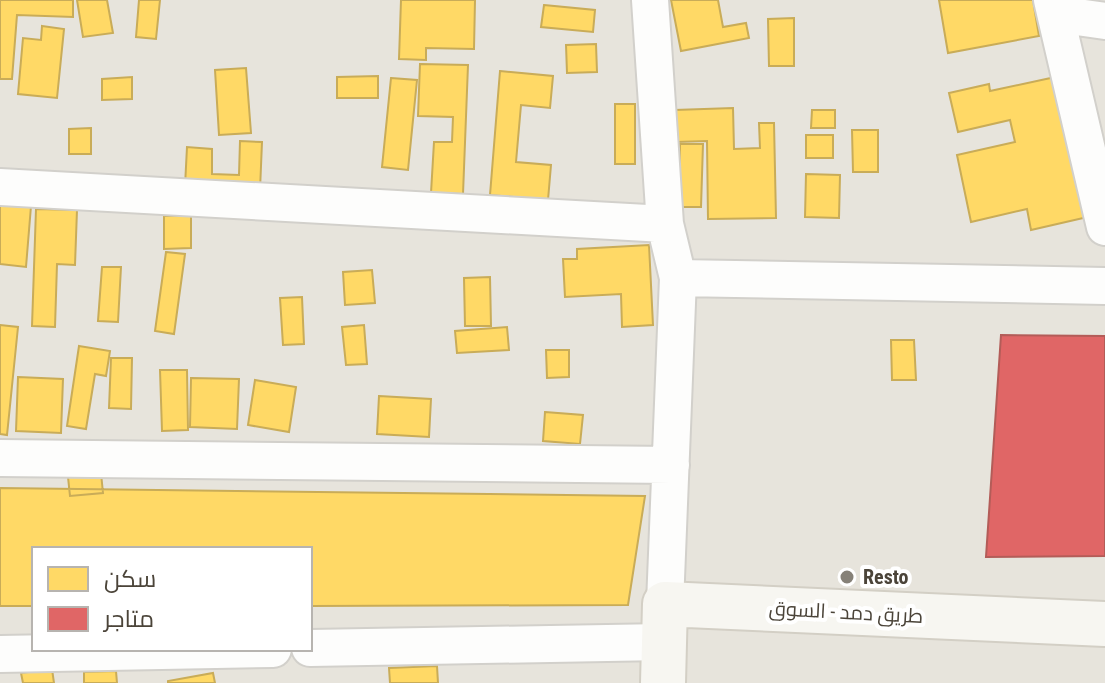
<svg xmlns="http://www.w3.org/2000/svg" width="1105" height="683" viewBox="0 0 1105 683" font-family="'Roboto Condensed',Cairo,sans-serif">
<rect width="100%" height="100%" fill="#f4f2ee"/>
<path fill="#e7e4dc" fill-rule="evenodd" d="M 0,0 L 1105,0 L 1105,683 L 0,683 ZM 34,549 L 310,549 L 310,649 L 34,649 Z"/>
<path fill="#ffd966" stroke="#c9ac58" stroke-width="2" d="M 0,0 L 73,0 L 73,17 L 17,15 L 12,79 L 0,79 Z
M 77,0 L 107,0 L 113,33 L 83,37 Z
M 139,0 L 160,0 L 156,39 L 136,37 Z
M 401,0 L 475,0 L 474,49 L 426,48 L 426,60 L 399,59 Z
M 671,0 L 718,0 L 723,27 L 746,23 L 749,38 L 681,51 Z
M 939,0 L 1033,0 L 1039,36 L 948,53 Z
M 544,5 L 595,10 L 593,32 L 541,27 Z
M 794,18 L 794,66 L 769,66 L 768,19 Z
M 42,26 L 64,29 L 57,98 L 18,94 L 23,38 L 41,40 Z
M 596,44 L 597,72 L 567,73 L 566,45 Z
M 420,64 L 468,65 L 463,194 L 431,193 L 434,142 L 452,142 L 453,117 L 418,116 Z
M 246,68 L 251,133 L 219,135 L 215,70 Z
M 500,71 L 553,76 L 550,108 L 521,105 L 516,162 L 551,165 L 548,200 L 490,195 Z
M 378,76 L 378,98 L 337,98 L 337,77 Z
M 1060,76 L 1092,216 L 1031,230 L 1027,209 L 971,222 L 957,155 L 1015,142 L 1010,120 L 958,132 L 949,93 L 989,84 L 990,91 Z
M 132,77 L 132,99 L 102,100 L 102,79 Z
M 391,78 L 417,80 L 408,170 L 382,167 Z
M 615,104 L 635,104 L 635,164 L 615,164 Z
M 733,108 L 734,149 L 760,148 L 759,123 L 774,123 L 776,218 L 708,219 L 707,141 L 676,142 L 675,110 Z
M 812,110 L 835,110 L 835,128 L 811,128 Z
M 91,128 L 91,154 L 69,154 L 69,129 Z
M 852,130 L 878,130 L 878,172 L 853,172 Z
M 806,135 L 833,135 L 833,158 L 806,158 Z
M 240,141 L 262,142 L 260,190 L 185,186 L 187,147 L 212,149 L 212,174 L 239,175 Z
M 680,144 L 703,144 L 701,207 L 679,207 Z
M 806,174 L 840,175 L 839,218 L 805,217 Z
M 0,203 L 31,206 L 26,267 L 0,264 Z
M 36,209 L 77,210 L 75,265 L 57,264 L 55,327 L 32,326 Z
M 191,215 L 191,248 L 164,249 L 164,216 Z
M 649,245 L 653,325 L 622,327 L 621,294 L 565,297 L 563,259 L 577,259 L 577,249 Z
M 166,252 L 185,254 L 174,334 L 155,331 Z
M 102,267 L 121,267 L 118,322 L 98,321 Z
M 372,270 L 375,303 L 345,305 L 343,272 Z
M 490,277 L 491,326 L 465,326 L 464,278 Z
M 302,297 L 304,344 L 283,345 L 280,298 Z
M 0,325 L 18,327 L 7,435 L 0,434 Z
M 364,325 L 367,364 L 346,365 L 342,327 Z
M 507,327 L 509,350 L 457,353 L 455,331 Z
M 891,340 L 914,340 L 916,380 L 892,380 Z
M 79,346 L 110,351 L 106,376 L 95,374 L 86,429 L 67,426 Z
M 546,350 L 569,350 L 569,377 L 547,378 Z
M 111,358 L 132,358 L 131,409 L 109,408 Z
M 160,370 L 187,370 L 188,430 L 162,431 Z
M 18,377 L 63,379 L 61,433 L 16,431 Z
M 191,378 L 239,379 L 237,429 L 190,427 Z
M 255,380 L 296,387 L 289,432 L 248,425 Z
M 379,396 L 431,399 L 429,437 L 377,434 Z
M 545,412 L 583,415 L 580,444 L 543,441 Z
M 101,473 L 103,493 L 70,496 L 68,477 Z
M 0,488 L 645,496 L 628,605 L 310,606 L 310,549 L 34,549 L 34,606 L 0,606 Z
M 437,666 L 438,683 L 390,683 L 389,668 Z
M 52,669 L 54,683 L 23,683 L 21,673 Z
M 116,671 L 117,683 L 84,683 L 84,672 Z
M 213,673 L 215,683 L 168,683 L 168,681 Z"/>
<path fill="#e06666" stroke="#b35c58" stroke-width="2" d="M 1001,335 L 1105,336 L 1105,556 L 986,557 Z"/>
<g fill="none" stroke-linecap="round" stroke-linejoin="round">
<defs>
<path id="minor" d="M 650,0 L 665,224 L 678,278 L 665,604
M 1052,0 L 1105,227
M 1056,14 L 1105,21
M 0,187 L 665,224
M 678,278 L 1105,286
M 0,458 L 671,465
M 310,648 L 664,642
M 0,654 L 273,649"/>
<path id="secondary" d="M 663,683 L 665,604 L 1105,624"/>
</defs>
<use href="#minor" stroke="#d2d0cb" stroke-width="40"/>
<use href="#secondary" stroke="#d3cfc5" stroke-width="48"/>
<use href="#minor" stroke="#fdfdfc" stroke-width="36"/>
<use href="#secondary" stroke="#f7f6f1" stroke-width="44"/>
</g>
<circle fill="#868178" stroke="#fff" stroke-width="3" cx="847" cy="577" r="8"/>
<g text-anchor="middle" stroke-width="8" stroke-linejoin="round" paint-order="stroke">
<g font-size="20" font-weight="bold" fill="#4b4439" stroke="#fff" text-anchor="start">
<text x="863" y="584">Resto</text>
</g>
<g font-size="20" fill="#4b4439" stroke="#fff">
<text transform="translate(846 612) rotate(3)" y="7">طريق دمد - السوق</text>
</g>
</g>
<rect x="32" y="547" width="280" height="104" fill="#ffffff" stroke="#b7b4b0" stroke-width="2"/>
<rect x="48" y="567" width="40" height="24" fill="#ffd966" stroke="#b7b4b0" stroke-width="2"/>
<text x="104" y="587" font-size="24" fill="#4b4439">سكن</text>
<rect x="48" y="607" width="40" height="24" fill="#e06666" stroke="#b7b4b0" stroke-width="2"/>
<text x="104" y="627" font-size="24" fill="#4b4439">متاجر</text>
</svg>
